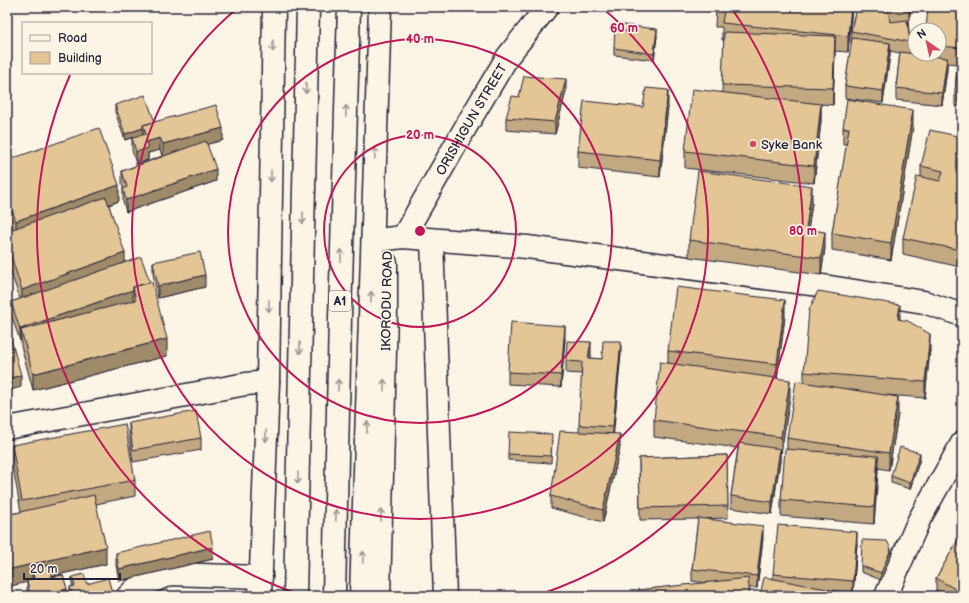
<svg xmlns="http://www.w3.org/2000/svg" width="969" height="603" viewBox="0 0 969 603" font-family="'Balsamiq Sans',sans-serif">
<rect width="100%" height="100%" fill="#fcf5e5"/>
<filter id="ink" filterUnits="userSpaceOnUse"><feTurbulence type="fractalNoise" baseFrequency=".025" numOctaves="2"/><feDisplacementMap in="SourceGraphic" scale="8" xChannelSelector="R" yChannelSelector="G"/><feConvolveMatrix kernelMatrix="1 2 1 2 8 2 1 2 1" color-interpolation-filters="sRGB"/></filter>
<g filter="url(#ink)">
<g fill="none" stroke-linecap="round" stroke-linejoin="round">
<defs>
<g id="minor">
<path id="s1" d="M 403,237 L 468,123 L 508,56 L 547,7"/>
<path d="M 386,239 L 403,237 L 527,247 L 811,284 L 924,302 L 962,315"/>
<path d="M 432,240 L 445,596"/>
<path d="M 7,428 L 246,384 L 268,382"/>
<path d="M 128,596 L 135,589 L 170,574 L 261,577"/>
<path d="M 260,596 L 268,382 L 274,7"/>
<path d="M 361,596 L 380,7"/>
<path d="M 379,596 L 386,310 L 386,263"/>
<path d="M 886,596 L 919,520 L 962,443"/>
</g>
<path id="highway" d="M 295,596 L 308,7
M 334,596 L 340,317 L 349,7"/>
</defs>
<use href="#minor" stroke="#22223b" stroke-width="25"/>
<use href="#highway" stroke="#22223b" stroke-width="25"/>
<use href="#minor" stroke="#fcf5e5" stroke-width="22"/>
<use href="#highway" stroke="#fcf5e5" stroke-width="22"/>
</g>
<path fill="#c3a981" stroke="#22223b" d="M 716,7 L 852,7 L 848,52 L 835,51 L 833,105 L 821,104 L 821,121 L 814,183 L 685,168 L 685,151 L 722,93 L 724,40 L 722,40 L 722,27 L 715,27 Z
M 856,7 L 911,7 L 909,20 L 908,20 L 910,42 L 910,53 L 924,55 L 924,54 L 939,54 L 939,30 L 962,7 L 962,106 L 955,106 L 955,93 L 957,64 L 947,63 L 947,70 L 942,105 L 896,100 L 896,88 L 900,53 L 890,51 L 890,55 L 883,103 L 845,98 L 845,86 L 852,43 L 851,43 L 851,31 Z
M 657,36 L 654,60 L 614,55 L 614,48 Z
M 566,91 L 555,134 L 506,130 L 506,118 L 519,97 Z
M 115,105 L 155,122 L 223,140 L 207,144 L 216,181 L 126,212 L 123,201 L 123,188 L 122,183 L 122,171 L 162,156 L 160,150 L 148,153 L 148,160 L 136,164 L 132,150 L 132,138 L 143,135 L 143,134 L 125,140 L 115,112 Z
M 643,107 L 668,107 L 660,177 L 578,168 L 578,151 Z
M 913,127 L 891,260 L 832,250 L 832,233 L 847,144 L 843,144 L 843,128 Z
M 962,137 L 960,267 L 903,254 L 903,238 L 921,176 L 921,166 Z
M 8,160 L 119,201 L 109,205 L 125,263 L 167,356 L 33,390 L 21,346 L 21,340 L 20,341 L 11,314 L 11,302 L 20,299 L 7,261 L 7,218 L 10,230 L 13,229 L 7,213 L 7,174 L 8,174 Z
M 812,203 L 808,229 L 825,248 L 821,275 L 689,257 L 689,240 Z
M 153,262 L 205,287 L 158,298 L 153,274 Z
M 785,316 L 777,378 L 790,396 L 781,453 L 780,453 L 780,461 L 772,514 L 731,508 L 731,496 L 738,448 L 654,437 L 654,420 L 668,363 L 668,351 Z
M 900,320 L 930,350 L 925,398 L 886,395 L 898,414 L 889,470 L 878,468 L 874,524 L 781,516 L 781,500 L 787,449 L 787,438 L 804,383 L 804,372 Z
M 565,338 L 561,387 L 508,384 L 508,372 Z
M 621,353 L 613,434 L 620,447 L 603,522 L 551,508 L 551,496 L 579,432 L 582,374 L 566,373 L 566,361 L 591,354 L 591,358 L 602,359 Z
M 129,423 L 201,438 L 201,450 L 133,462 L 129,435 Z
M 552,441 L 551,463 L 508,460 L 508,454 Z
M 12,445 L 135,480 L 135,496 L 96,504 L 106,564 L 52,576 L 67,596 L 27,595 L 27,582 L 9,514 L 21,512 L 12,462 Z
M 727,455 L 728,518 L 700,519 L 763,538 L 757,588 L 749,588 L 750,596 L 638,596 L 638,590 L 708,583 L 692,581 L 692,569 L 698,519 L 640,520 L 639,458 Z
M 920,459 L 910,489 L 891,483 L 891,476 Z
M 962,533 L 962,596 L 934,596 L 936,592 L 936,578 Z
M 857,544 L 853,593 L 842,592 L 842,596 L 773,579 L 773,574 Z
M 116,553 L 213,559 L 119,581 L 116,565 Z
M 891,555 L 881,580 L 861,572 L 861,566 Z
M 72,577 L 87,584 L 113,596 L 70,596 L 70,587 L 73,586 L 72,584 Z"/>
<path fill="#9f8a69" stroke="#22223b" d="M 851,7 L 852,7 L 848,52 L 848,36 Z
M 909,7 L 911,7 L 909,20 Z
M 657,29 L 657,36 L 654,60 L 654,54 Z
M 835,36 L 835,53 L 833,105 L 833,88 Z
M 890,43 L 890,55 L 883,103 L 883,91 Z
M 947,58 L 947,70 L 942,105 L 942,93 Z
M 566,79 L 566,91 L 555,134 L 555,122 Z
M 668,90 L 668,107 L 660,177 L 660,160 Z
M 821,104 L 821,121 L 814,183 L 814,166 Z
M 913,110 L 913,127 L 891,260 L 891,243 Z
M 143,128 L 143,134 L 125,140 L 125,134 Z
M 223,128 L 223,140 L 163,157 L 163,144 Z
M 160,138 L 160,150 L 148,153 L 148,160 L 136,164 L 136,152 L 146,142 Z
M 216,169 L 216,181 L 126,212 L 126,200 Z
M 119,185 L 119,201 L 16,237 L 16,221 Z
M 812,186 L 812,203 L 806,246 L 806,229 Z
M 7,227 L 10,227 L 10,239 L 7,239 Z
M 825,232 L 825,248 L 821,275 L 821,258 Z
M 962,241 L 962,258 L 960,267 L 960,250 Z
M 125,253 L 125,270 L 22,306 L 22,290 Z
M 205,275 L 205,287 L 158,298 L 158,286 Z
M 133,290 L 133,302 L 21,330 L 21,340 L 20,341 L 20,329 Z
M 785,300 L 785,316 L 777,381 L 777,364 Z
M 900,305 L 900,322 L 898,319 Z
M 565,326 L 565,338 L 561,387 L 561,375 Z
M 930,334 L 930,350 L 925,398 L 925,382 Z
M 167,339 L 167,356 L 33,390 L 33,374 Z
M 621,341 L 621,353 L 613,440 L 613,427 Z
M 591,342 L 591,354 L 588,370 L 588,358 Z
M 21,375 L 21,387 L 7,391 L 7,379 Z
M 790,380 L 790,396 L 781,453 L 781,437 Z
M 898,397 L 898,414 L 889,470 L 889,453 Z
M 620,434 L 620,447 L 603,522 L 603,510 Z
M 780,449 L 780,461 L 772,514 L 772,502 Z
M 920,453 L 920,459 L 910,489 L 910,483 Z
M 878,456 L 878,473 L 874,524 L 874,507 Z
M 763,526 L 763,538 L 757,588 L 757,576 Z
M 857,532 L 857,544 L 853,593 L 853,581 Z
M 106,547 L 106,564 L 34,580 L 32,570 L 32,581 L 7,587 L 7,570 Z
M 213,547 L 213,559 L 119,581 L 119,569 Z
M 891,549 L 891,555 L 881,580 L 881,573 Z
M 962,583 L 962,596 L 960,596 L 960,592 Z
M 67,589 L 67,596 L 54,596 L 54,592 Z"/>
<path fill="#e3c596" stroke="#22223b" d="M 716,7 L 851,7 L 848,36 L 722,23 L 724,11 L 715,10 Z
M 856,7 L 909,7 L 909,8 L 888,10 L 890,22 L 907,20 L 910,42 L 851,31 Z
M 928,7 L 962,7 L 962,48 L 939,46 L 939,30 L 926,30 Z
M 615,24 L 657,29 L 654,54 L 614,48 Z
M 724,32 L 835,36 L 833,88 L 722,85 Z
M 852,38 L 890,43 L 883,91 L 845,86 Z
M 900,52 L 947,58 L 942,93 L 896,88 Z
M 958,59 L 962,59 L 962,94 L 955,93 Z
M 524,76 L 566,79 L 555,122 L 506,118 L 512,96 L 519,97 Z
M 646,88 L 668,90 L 660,160 L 578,151 L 584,101 L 643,107 Z
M 692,89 L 821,104 L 814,166 L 685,151 Z
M 145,95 L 155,122 L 143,125 L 143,128 L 125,134 L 115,105 Z
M 847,99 L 913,110 L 891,243 L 832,233 L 849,128 L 843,128 Z
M 216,105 L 223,128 L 163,144 L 160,138 L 146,142 L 148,148 L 136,152 L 132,138 L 146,134 L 143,125 Z
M 99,128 L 119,185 L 16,221 L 7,196 L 7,174 L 12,172 L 8,160 Z
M 930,130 L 962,137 L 962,241 L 960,250 L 903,238 L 917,176 L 940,181 L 943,171 L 921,166 Z
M 206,141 L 216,169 L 126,200 L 123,189 L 127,187 L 122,171 Z
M 698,171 L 812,186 L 806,229 L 825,232 L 821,258 L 689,240 Z
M 106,197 L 125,253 L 22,290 L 7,244 L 7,231 Z
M 7,218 L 10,227 L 7,227 Z
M 200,252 L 205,275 L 158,286 L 153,262 Z
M 141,257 L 150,282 L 133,287 L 133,290 L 20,329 L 11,302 Z
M 152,282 L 167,339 L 33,374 L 21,330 L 136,300 L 133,287 Z
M 676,287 L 785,300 L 777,364 L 668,351 Z
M 818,291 L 900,305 L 898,319 L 908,321 L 930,334 L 925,382 L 804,372 L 809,310 Z
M 511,322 L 565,326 L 561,375 L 508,372 Z
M 7,325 L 21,375 L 7,379 Z
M 567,341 L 591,342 L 588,358 L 602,359 L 603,341 L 621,341 L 613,427 L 579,425 L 582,362 L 566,361 Z
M 660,362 L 790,380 L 781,437 L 654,420 Z
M 796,381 L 898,397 L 889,453 L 787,438 Z
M 196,411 L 201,438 L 133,450 L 129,423 Z
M 125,424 L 135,480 L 22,501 L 12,445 Z
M 560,431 L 620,434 L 603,510 L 551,496 Z
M 509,432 L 552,434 L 551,456 L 508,454 Z
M 739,443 L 780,449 L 772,502 L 731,496 Z
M 900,447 L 920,453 L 910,483 L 891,476 Z
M 785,449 L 878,456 L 874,507 L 781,500 Z
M 727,455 L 728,506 L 640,508 L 639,458 Z
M 94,495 L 106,547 L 7,570 L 7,515 Z
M 7,507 L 9,514 L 7,515 Z
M 698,518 L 763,526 L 757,576 L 692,569 Z
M 778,525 L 857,532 L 853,581 L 773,574 Z
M 210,531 L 213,547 L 119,569 L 116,553 Z
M 962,533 L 962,583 L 960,592 L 936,578 Z
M 862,540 L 887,541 L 891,549 L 881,573 L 861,566 Z
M 49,565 L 52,577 L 63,575 L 67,589 L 54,592 L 55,596 L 22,596 L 30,594 L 27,581 L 34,578 L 32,570 Z
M 84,574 L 87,584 L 108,578 L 113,596 L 72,596 L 70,587 L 75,586 L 72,577 Z
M 764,577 L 842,592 L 841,596 L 760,596 Z
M 748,578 L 750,596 L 639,596 L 638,590 Z
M 937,590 L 951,596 L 934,596 Z"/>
<defs><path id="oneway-shaft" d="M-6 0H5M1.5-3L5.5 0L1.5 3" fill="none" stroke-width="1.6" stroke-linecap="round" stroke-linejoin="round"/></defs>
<g stroke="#9a9698">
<use href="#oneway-shaft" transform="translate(273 46) rotate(91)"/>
<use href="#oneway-shaft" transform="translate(306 88) rotate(91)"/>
<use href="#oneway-shaft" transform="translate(346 111) rotate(-88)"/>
<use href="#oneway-shaft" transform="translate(375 153) rotate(-88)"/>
<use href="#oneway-shaft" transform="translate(271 176) rotate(91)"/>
<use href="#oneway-shaft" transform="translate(303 218) rotate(91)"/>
<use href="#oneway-shaft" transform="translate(341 255) rotate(-88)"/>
<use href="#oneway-shaft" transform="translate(371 297) rotate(-88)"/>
<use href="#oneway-shaft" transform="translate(269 306) rotate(91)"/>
<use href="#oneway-shaft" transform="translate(300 348) rotate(91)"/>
<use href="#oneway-shaft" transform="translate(338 385) rotate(-89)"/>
<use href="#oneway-shaft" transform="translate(384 385) rotate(-89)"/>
<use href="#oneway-shaft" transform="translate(367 427) rotate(-88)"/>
<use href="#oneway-shaft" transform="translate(266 436) rotate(92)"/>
<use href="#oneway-shaft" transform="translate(298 478) rotate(91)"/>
<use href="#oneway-shaft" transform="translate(336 515) rotate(-89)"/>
<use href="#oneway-shaft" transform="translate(381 515) rotate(-89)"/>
<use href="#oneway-shaft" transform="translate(363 557) rotate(-88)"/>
</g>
</g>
<g fill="none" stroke="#c2185b" stroke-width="2">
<circle cx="420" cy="231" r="96"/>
<circle cx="420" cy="231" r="192"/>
<path d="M601 7A288 288 0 1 1 239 7"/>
<path d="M302 595A383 383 0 0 1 70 75M732 9A383 383 0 0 1 538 595"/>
</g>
<circle fill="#d1495b" stroke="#fcf5e5" stroke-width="1.5" cx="753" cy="144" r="4"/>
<g text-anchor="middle" stroke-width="3.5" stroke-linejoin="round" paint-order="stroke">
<rect fill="#fcf5e5" stroke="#63616e" stroke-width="1" x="329" y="291" width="22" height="20" rx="3"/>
<g font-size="12" font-weight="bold" fill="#22223b">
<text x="340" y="305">A1</text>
</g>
<g font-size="13" fill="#22223b" stroke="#fcf5e5">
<text dy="5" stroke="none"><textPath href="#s1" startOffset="136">ORISHIGUN STREET</textPath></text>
<text transform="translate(386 301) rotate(-89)" y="5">IKORODU ROAD</text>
</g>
<g font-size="13" fill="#22223b" stroke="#fcf5e5" text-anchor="start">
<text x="761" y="149">Syke Bank</text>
</g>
</g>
<circle cx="420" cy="231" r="6" fill="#c2185b" stroke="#fcf5e5" stroke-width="2"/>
<g font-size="12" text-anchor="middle" font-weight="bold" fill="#c2185b" stroke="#fcf5e5" stroke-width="3.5" stroke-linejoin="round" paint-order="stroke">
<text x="624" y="32">60 m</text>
<text x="420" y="43">40 m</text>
<text x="420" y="139">20 m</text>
<text x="803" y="235">80 m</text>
</g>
<rect width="969" height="603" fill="none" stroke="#fcf5e5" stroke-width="24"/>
<rect x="12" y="12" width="945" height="579" fill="none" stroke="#22223b" stroke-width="1.5" filter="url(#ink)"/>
<rect x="22" y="22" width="130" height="52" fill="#fcf5e5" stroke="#a5a1a1"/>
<rect x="30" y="35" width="20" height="6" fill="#fcf5e5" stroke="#a5a1a1"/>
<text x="58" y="42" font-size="12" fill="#22223b">Road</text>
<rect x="30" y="52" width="20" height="12" fill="#e3c596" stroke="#a5a1a1"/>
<text x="58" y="62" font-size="12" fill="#22223b">Building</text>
<g transform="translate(927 42) rotate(326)"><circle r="19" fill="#fcf5e5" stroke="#a5a1a1"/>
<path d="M0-3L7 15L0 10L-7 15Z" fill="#d1495b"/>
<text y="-6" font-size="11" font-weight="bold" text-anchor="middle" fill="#22223b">N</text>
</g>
<path d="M24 573v6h96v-6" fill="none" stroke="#22223b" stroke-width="2"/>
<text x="30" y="573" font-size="12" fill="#22223b" stroke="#fcf5e5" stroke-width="3" paint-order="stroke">20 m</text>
</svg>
